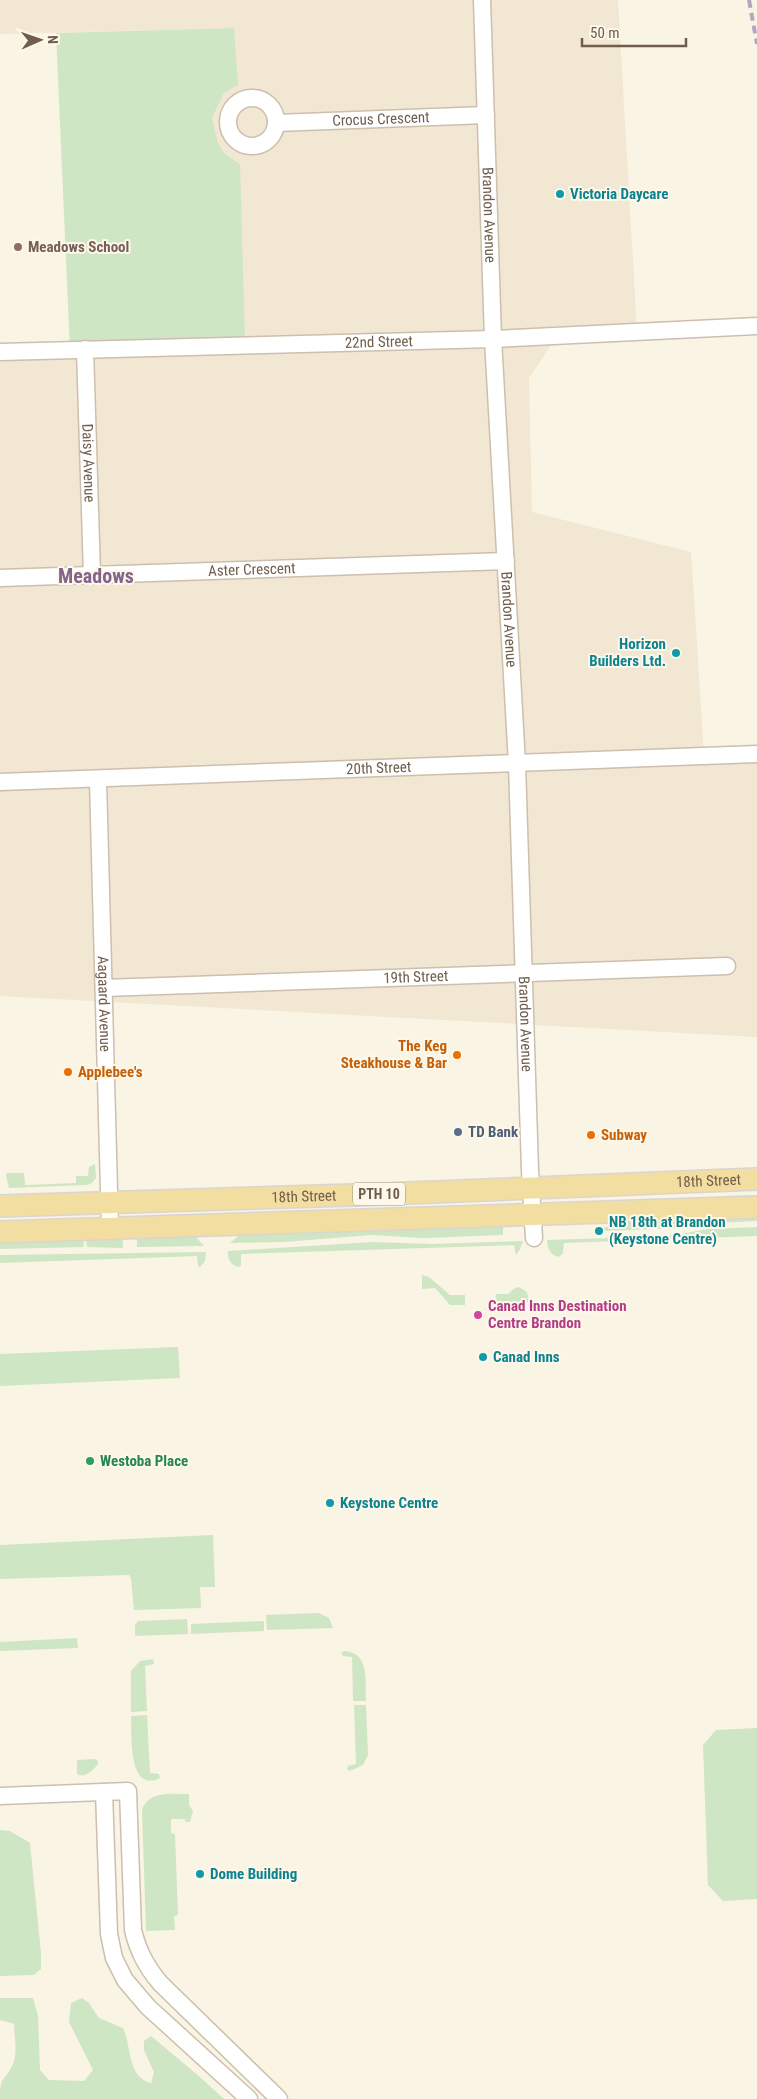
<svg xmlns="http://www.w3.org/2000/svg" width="757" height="2099" viewBox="0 0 757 2099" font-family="'Roboto Condensed',sans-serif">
<rect width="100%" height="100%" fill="#faf4e4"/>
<path fill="#f1e7d3" d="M 0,0 L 618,0 L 637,331 L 558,335 L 529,378 L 532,512 L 691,552 L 704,755 L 757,753 L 757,1037 L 0,996 L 0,352 L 70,350 L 240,164 L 225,154 L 218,143 L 212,118 L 224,93 L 234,28 L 0,34 Z"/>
<path fill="#cee6c4" d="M 234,28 L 238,85 L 224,93 L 212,118 L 218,143 L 225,154 L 240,164 L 245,344 L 70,350 L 56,33 Z
M 95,1164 L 96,1178 L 92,1183 L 86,1185 L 9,1188 L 6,1175 L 7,1173 L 24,1173 L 25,1185 L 76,1183 L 76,1176 L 88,1176 L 89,1167 Z
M 757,1215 L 757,1221 L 715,1223 L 679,1228 L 603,1231 L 603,1228 L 632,1221 Z
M 503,1224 L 503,1235 L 423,1238 L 371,1235 L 284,1242 L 230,1243 L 242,1233 Z
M 757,1227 L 757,1236 L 564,1243 L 563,1253 L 559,1257 C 550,1255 548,1249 547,1240 L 641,1237 L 681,1234 L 708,1229 Z
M 189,1235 L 196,1237 L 204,1246 L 137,1247 L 137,1236 Z
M 123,1237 L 123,1248 L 87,1247 L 86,1238 Z
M 83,1238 L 84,1247 L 0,1249 L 0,1241 Z
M 523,1241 L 520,1249 L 516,1255 L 514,1245 L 241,1254 L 241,1266 L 238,1267 C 231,1265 227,1259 228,1251 L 373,1242 L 431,1244 Z
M 206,1252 L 205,1261 L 200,1267 L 198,1266 L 197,1256 L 0,1263 L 0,1255 Z
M 422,1275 L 429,1277 L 450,1295 L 465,1295 L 465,1305 L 450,1305 L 435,1288 L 422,1289 Z
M 519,1287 L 527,1292 L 529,1302 L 496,1303 L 496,1294 L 508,1294 L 515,1288 Z
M 178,1347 L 180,1378 L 0,1386 L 0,1354 Z
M 213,1535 L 215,1587 L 200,1587 L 201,1608 L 134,1610 L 131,1579 L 129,1575 L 0,1579 L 0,1545 Z
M 319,1613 L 329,1618 L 333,1628 L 267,1630 L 266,1615 Z
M 187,1619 L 188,1634 L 135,1636 L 135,1625 L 138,1621 Z
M 264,1621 L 264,1631 L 191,1634 L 191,1624 Z
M 77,1638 L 78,1648 L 0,1651 L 0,1642 Z
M 344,1651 C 370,1652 365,1682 366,1701 L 353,1701 L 352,1657 L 343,1656 L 341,1653 Z
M 153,1659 L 154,1664 L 145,1666 L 147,1711 L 131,1712 L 131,1671 L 140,1661 Z
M 354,1705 L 366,1705 L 368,1755 L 363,1765 L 350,1771 L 347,1769 L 348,1766 L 356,1764 Z
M 147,1715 L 150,1773 L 159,1774 L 160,1778 C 127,1794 132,1732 131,1716 Z
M 757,1728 L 757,1899 L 723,1901 L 708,1885 L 703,1745 L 716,1730 Z
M 95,1759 L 98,1761 L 98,1764 C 93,1771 85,1778 77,1774 L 77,1760 Z
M 189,1794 L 189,1805 L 193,1811 L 190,1822 L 185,1822 L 185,1819 L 171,1819 L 171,1833 L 175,1834 L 178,1915 L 174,1916 L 175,1930 L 146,1931 L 142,1810 C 149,1790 172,1794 189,1794 Z
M 0,1830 L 10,1831 L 30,1843 L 41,1953 L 41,1969 L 34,1975 L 0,1976 Z
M 0,1998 L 33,1998 L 38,2016 L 40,2070 L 49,2080 L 84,2081 L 93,2070 L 69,2022 L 71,2003 L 82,1998 L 89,2003 L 99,2018 L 123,2028 C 132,2047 127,2077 151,2083 L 154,2072 L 144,2050 L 144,2041 L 151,2036 L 200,2077 L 224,2099 L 0,2099 C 0,2074 4,2083 13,2064 C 18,2053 14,2035 14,2024 L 0,2020 Z"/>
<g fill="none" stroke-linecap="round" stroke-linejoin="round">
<defs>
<g id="minor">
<path id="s1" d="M 482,0 L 493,339 L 517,764 L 530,1170 L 534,1238"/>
<circle cx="252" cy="122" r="24"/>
<path id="s2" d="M 276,123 L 486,115"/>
<path id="s3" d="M 85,349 L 92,575"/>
<path id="s4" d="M 0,352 L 493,339 L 757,326"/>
<path id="s5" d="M 0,578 L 506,561"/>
<path id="s6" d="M 98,780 L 110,1228"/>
<path id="s7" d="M 0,782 L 757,754"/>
<path id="s8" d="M 104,988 L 727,966"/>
<path d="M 104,1792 L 109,1934 L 114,1958 L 125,1980 L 148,2007 L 249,2099"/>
<path d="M 0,1796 L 128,1791 L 133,1930 C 138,1951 146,1966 160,1983 L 279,2099"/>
</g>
<g id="major">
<path id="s9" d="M 0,1206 L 385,1194 L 757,1179"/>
<path d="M 0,1232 L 757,1207"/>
</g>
</defs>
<use href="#minor" stroke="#ccbfae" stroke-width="19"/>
<use href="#major" stroke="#dad5d0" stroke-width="24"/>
<use href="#minor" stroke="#fff" stroke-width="16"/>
<use href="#major" stroke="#f3dea2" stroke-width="21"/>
<path stroke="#b8a4c2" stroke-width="4" stroke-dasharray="8 5" stroke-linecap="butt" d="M 749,0 L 757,44"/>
</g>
<g fill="#0f9aa8" stroke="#fdf8ea" stroke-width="2">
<circle cx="560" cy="194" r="5"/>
<circle cx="676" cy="653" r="5"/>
<circle cx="599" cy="1231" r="5"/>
<circle cx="483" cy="1357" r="5"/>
<circle cx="330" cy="1503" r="5"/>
<circle cx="200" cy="1874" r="5"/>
</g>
<circle fill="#8d6e63" stroke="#fdf8ea" stroke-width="2" cx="18" cy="247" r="5"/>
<g fill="#e8710a" stroke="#fdf8ea" stroke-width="2">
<circle cx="457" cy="1055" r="5"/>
<circle cx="68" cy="1072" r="5"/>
<circle cx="591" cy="1135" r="5"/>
</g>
<circle fill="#5c6f8a" stroke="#fdf8ea" stroke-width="2" cx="458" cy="1132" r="5"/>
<circle fill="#d1479c" stroke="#fdf8ea" stroke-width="2" cx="478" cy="1315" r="5"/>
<circle fill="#2e9e5b" stroke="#fdf8ea" stroke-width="2" cx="90" cy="1461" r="5"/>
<g text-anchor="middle" stroke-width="4" stroke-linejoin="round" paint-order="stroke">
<rect fill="#fdf8ea" stroke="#9a8c7b" stroke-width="1" x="353" y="1182.5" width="52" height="23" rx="4"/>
<g font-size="14" font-weight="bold" fill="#705d4c">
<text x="379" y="1199">PTH 10</text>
</g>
<g font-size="15" fill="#705d4c" stroke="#fdf8ea">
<text dy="5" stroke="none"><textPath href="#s2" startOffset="105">Crocus Crescent</textPath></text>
<text dy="5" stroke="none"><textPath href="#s1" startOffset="215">Brandon Avenue</textPath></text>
<text dy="5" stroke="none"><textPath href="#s4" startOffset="379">22nd Street</textPath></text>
<text dy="5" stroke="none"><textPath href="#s3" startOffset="114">Daisy Avenue</textPath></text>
<text dy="5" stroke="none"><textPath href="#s5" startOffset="252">Aster Crescent</textPath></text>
<text dy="5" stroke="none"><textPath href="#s1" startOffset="620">Brandon Avenue</textPath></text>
<text dy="5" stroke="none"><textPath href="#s7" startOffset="379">20th Street</textPath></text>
<text dy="5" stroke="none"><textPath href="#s8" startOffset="312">19th Street</textPath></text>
<text dy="5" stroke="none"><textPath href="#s6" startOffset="224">Aagaard Avenue</textPath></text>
<text dy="5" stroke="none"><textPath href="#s1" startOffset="1025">Brandon Avenue</textPath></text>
<text dy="5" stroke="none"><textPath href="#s9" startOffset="709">18th Street</textPath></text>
<text dy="5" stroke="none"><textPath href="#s9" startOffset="304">18th Street</textPath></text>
</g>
<g font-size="15" font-weight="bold" fill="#0d838f" stroke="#fdf8ea" text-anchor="start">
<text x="570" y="199">Victoria Daycare</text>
<text x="666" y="649" text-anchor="end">Horizon<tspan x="666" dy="17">Builders Ltd.</tspan></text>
<text x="609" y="1227">NB 18th at Brandon<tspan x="609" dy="17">(Keystone Centre)</tspan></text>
<text x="493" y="1362">Canad Inns</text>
<text x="340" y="1508">Keystone Centre</text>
<text x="210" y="1879">Dome Building</text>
</g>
<g font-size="15" font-weight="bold" fill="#785e54" stroke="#fdf8ea" text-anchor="start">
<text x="28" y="252">Meadows School</text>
</g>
<g font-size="15" font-weight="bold" fill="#c56008" stroke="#fdf8ea" text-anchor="start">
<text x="447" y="1051" text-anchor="end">The Keg<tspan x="447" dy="17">Steakhouse &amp; Bar</tspan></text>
<text x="78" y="1077">Applebee's</text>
<text x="601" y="1140">Subway</text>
</g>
<g font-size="15" font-weight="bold" fill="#4e5e75" stroke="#fdf8ea" text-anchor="start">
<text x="468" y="1137">TD Bank</text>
</g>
<g font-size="15" font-weight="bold" fill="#b23c85" stroke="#fdf8ea" text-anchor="start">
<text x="488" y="1311">Canad Inns Destination<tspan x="488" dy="17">Centre Brandon</tspan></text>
</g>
<g font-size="15" font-weight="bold" fill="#27864d" stroke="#fdf8ea" text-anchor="start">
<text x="100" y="1466">Westoba Place</text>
</g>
<g font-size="20" font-weight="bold" fill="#83648c" stroke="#fdf8ea">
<text x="96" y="583">Meadows</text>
</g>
</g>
<g transform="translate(40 40) rotate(88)" stroke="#fdf8ea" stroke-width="4" paint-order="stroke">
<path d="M0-4L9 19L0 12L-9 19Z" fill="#705d4c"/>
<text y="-8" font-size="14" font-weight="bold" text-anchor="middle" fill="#705d4c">N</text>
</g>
<path d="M582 38v8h104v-8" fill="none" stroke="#705d4c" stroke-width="2.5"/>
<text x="590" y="38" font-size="15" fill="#705d4c" stroke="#fdf8ea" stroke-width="4" paint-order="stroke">50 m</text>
</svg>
